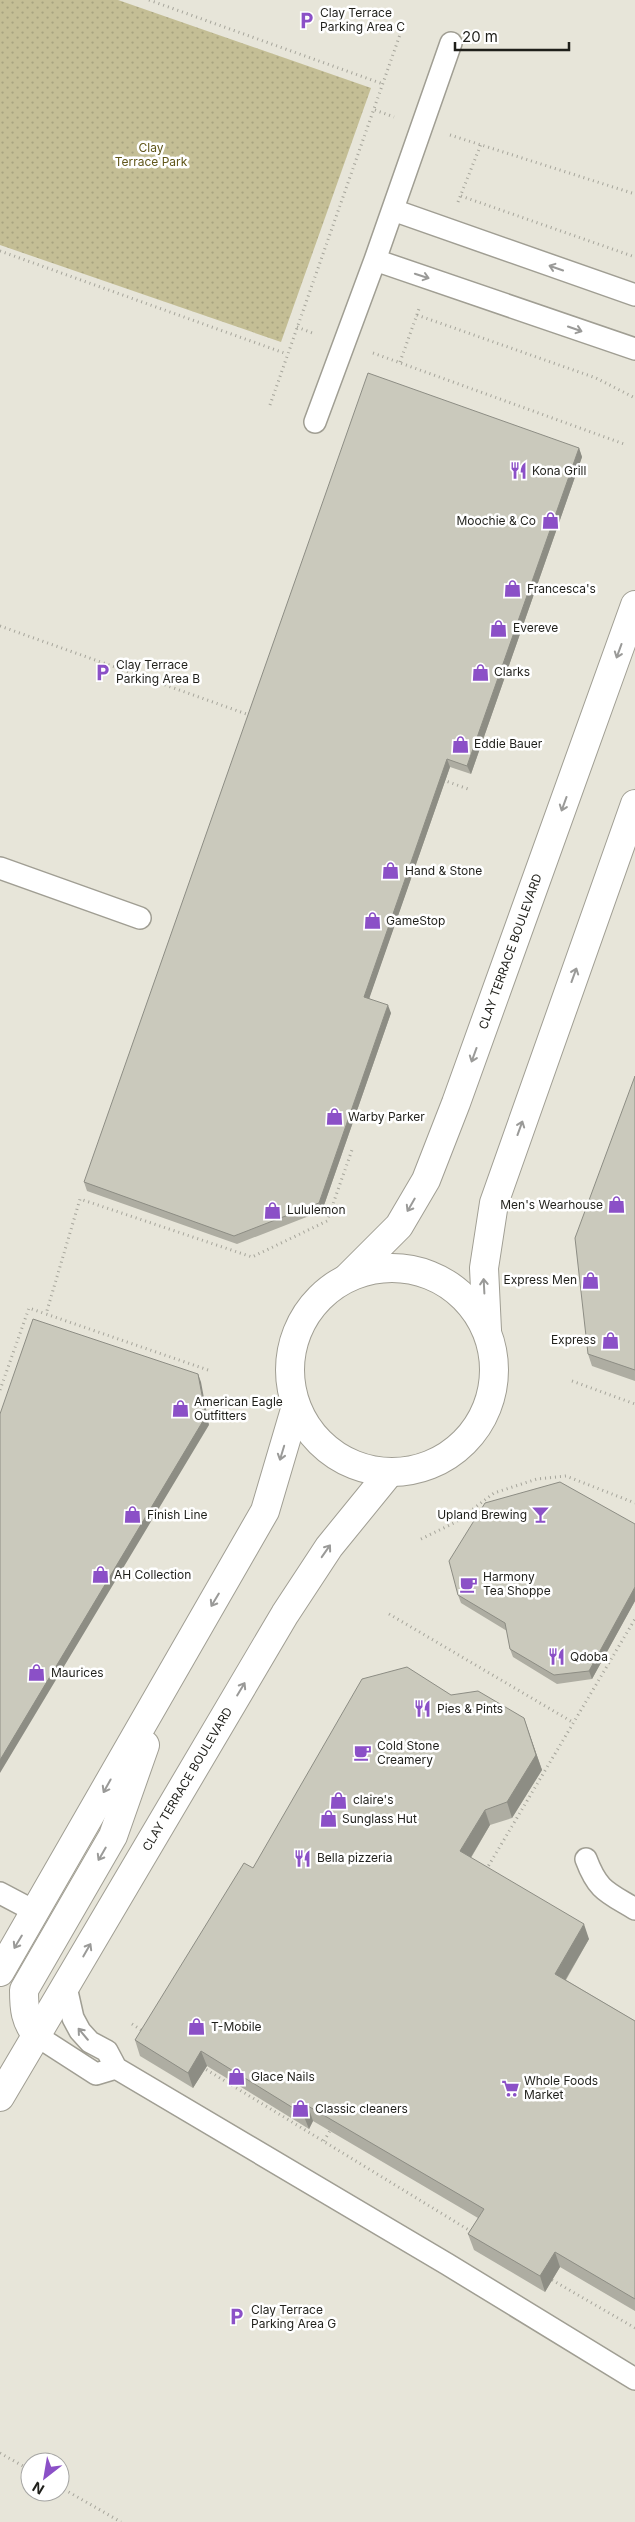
<svg xmlns="http://www.w3.org/2000/svg" width="635" height="2522" viewBox="0 0 635 2522" font-family="Inter,sans-serif">
<defs>
<pattern id="park-dots" width="8" height="8" patternUnits="userSpaceOnUse" patternTransform="scale(1.25)"><rect width="8" height="8" fill="#c4be95"/><path d="M2 2h.1M6 6h.1" fill="none" stroke="#a8a380" stroke-width="1.8" stroke-linecap="round"/></pattern>
</defs>
<rect width="100%" height="100%" fill="#e7e5d9"/>
<path fill="url(#park-dots)" d="M 0,0 L 118,0 L 371,88 L 281,342 L 0,245 Z"/>
<g fill="none" stroke-linecap="round" stroke-linejoin="round">
<defs>
<path id="service" d="M 393,210 L 635,295
M 375,260 L 635,349
M 315,422 L 375,260 L 451,43
M 0,868 L 140,918
M 586,1859 C 598,1891 607,1892 635,1909
M 0,1893 L 36,1912
M 66,1987 L 73,2018 L 80,2031 L 90,2042 L 107,2051 L 116,2068 L 447,2264 L 635,2379
M 37,2036 L 96,2074 L 116,2068"/>
<g id="tertiary">
<circle cx="392" cy="1370" r="102"/>
<path id="s1" d="M 348,1277 L 399,1226 L 426,1180 L 456,1103 L 635,605"/>
<path d="M 487,1330 L 484,1268 L 494,1203 L 635,804"/>
<path d="M 0,1972 L 265,1511 L 296,1406"/>
<path d="M 37,2036 C 25,2021 24,2009 24,1990 L 113,1836 L 145,1745"/>
<path id="s2" d="M 0,2097 L 285,1614 L 329,1547 L 390,1472"/>
</g>
</defs>
<use href="#service" stroke="#a09e93" stroke-width="24"/>
<use href="#tertiary" stroke="#a09e93" stroke-width="30"/>
<path stroke="#a6a59b" stroke-width="3" stroke-dasharray="1 4" stroke-linecap="butt" d="M 149,0 L 383,84
M 375,110 L 394,117
M 450,135 L 635,194
M 461,196 L 635,257
M 458,202 L 481,144
M 0,251 L 287,354
M 417,315 L 596,378 L 635,398
M 297,327 L 315,334
M 373,353 L 624,444
M 400,362 L 420,306
M 270,405 L 403,26
M 0,626 L 252,716
M 443,780 L 471,790
M 208,1370 L 46,1314 L 80,1199 L 252,1257 L 327,1221 L 353,1147
M 572,1381 L 635,1404
M 0,1390 L 29,1308 L 46,1314
M 421,1539 L 456,1522 L 494,1493 L 537,1479 L 566,1476 L 635,1503
M 389,1614 L 574,1723
M 486,1870 L 635,1619
M 132,2024 L 144,2032
M 202,2067 L 472,2232
M 324,2141 L 331,2129
M 552,2280 L 635,2328
M 0,2453 L 30,2470
M 60,2487 L 121,2522"/>
<use href="#service" stroke="#fff" stroke-width="21"/>
<use href="#tertiary" stroke="#fff" stroke-width="28"/>
</g>
<path fill="#aeada2" d="M 579,448 L 582,457 L 471,774 L 450,767 L 369,998 L 391,1013 L 322,1211 L 237,1244 L 87,1191 L 84,1182 Z
M 635,1076 L 635,1381 L 592,1366 L 588,1354 Z
M 635,1524 L 635,1601 L 592,1679 L 557,1684 L 513,1657 L 510,1649 L 507,1631 L 461,1603 L 458,1595 Z
M 451,1695 L 529,1733 L 542,1770 L 512,1818 L 490,1825 L 471,1858 L 589,1939 L 566,1980 L 635,2021 L 635,2311 L 560,2267 L 545,2292 L 474,2250 L 468,2234 L 478,2218 L 313,2121 L 309,2129 L 207,2066 L 193,2088 L 140,2056 L 135,2040 L 253,1868 Z"/>
<path fill="#8d8d84" d="M 579,448 L 582,457 L 471,774 L 467,766 Z
M 447,759 L 450,767 L 367,1005 L 364,997 Z
M 388,1005 L 391,1013 L 322,1211 L 319,1203 Z
M 198,1374 L 201,1382 L 209,1425 L 0,1773 L 0,1760 Z
M 635,1587 L 635,1601 L 592,1679 L 589,1671 Z
M 524,1718 L 542,1770 L 512,1818 L 507,1802 Z
M 485,1810 L 490,1825 L 465,1867 L 460,1851 Z
M 584,1924 L 589,1939 L 560,1989 L 555,1974 Z
M 201,2051 L 207,2066 L 193,2088 L 188,2073 Z
M 308,2106 L 313,2121 L 309,2129 L 303,2114 Z
M 555,2252 L 560,2267 L 545,2292 L 540,2276 Z"/>
<path fill="#cac9bc" stroke="#8d8d84" d="M 368,373 L 579,448 L 467,766 L 447,759 L 364,997 L 388,1005 L 319,1203 L 234,1236 L 84,1182 Z
M 635,1076 L 635,1370 L 588,1354 L 575,1238 Z
M 33,1319 L 198,1374 L 206,1416 L 0,1760 L 0,1414 Z
M 560,1482 L 635,1524 L 635,1587 L 589,1671 L 554,1675 L 510,1649 L 505,1623 L 458,1595 L 449,1561 L 485,1503 Z
M 407,1667 L 451,1695 L 478,1691 L 524,1718 L 536,1755 L 507,1802 L 485,1810 L 460,1851 L 584,1924 L 555,1974 L 635,2021 L 635,2299 L 555,2252 L 540,2276 L 468,2234 L 484,2209 L 308,2106 L 303,2114 L 201,2051 L 188,2073 L 135,2040 L 244,1863 L 253,1868 L 362,1679 Z"/>
<defs><path id="oneway-shaft" d="M-6 0H5M1.5-3L5.5 0L1.5 3" fill="none" stroke-width="1.6" stroke-linecap="round" stroke-linejoin="round" transform="scale(1.25)"/></defs>
<g stroke="#9a9a98">
<use href="#oneway-shaft" transform="translate(556 268) rotate(-161)"/>
<use href="#oneway-shaft" transform="translate(422 276) rotate(18)"/>
<use href="#oneway-shaft" transform="translate(575 329) rotate(19)"/>
<use href="#oneway-shaft" transform="translate(619 651) rotate(110)"/>
<use href="#oneway-shaft" transform="translate(564 804) rotate(110)"/>
<use href="#oneway-shaft" transform="translate(574 975) rotate(-70)"/>
<use href="#oneway-shaft" transform="translate(474 1055) rotate(110)"/>
<use href="#oneway-shaft" transform="translate(520 1128) rotate(-70)"/>
<use href="#oneway-shaft" transform="translate(411 1205) rotate(120)"/>
<use href="#oneway-shaft" transform="translate(484 1286) rotate(-93)"/>
<use href="#oneway-shaft" transform="translate(282 1453) rotate(107)"/>
<use href="#oneway-shaft" transform="translate(326 1551) rotate(-55)"/>
<use href="#oneway-shaft" transform="translate(215 1600) rotate(121)"/>
<use href="#oneway-shaft" transform="translate(241 1689) rotate(-59)"/>
<use href="#oneway-shaft" transform="translate(107 1786) rotate(119)"/>
<use href="#oneway-shaft" transform="translate(102 1854) rotate(120)"/>
<use href="#oneway-shaft" transform="translate(18 1942) rotate(121)"/>
<use href="#oneway-shaft" transform="translate(87 1950) rotate(-60)"/>
<use href="#oneway-shaft" transform="translate(83 2034) rotate(-130)"/>
</g>
<defs>
<symbol id="parking-bare" viewBox="-9 -9 18 18"><path d="M-3.5-5.5H1a3.5 3.5 0 0 1 0 7H-1V5.5H-3.5ZM-1-3.4V-.6H.8a1.4 1.4 0 0 0 0-2.8Z" fill="#8b50c7" stroke="#fff" stroke-width="2.5" paint-order="stroke"/></symbol>
<symbol id="restaurant-bare" viewBox="-9 -9 18 18"><path d="M-5-6h1v4h1v-4h1v4h1v-4h1v5L-1.5 .5V6h-2V.5L-5-1ZM5-6V6H3V1.5H1.5Q1.5-4 5-6Z" fill="#8b50c7" stroke="#fff" stroke-width="2.5" paint-order="stroke"/></symbol>
<symbol id="shop-bare" viewBox="-9 -9 18 18"><path d="M-5-2.5h2.3a2.7 3.5 0 0 1 5.4 0H5L5.5 6h-11ZM-1.5-2.5h3a1.5 2.3 0 0 0-3 0Z" fill="#8b50c7" stroke="#fff" stroke-width="2.5" paint-order="stroke"/></symbol>
<symbol id="bar-bare" viewBox="-9 -9 18 18"><path d="M-6-5H6L.8 .8V4.5H3.5V6h-7V4.5H-.8V.8Z" fill="#8b50c7" stroke="#fff" stroke-width="2.5" paint-order="stroke"/></symbol>
<symbol id="cafe-bare" viewBox="-9 -9 18 18"><path d="M-5.5-4.5H6V0H3Q3 3.5 0 3.5H-2.5Q-5.5 3.5-5.5 0ZM3-3.2v2h1.7v-2ZM-6 4.5H4V6H-6Z" fill="#8b50c7" stroke="#fff" stroke-width="2.5" paint-order="stroke"/></symbol>
<symbol id="supermarket-bare" viewBox="-9 -9 18 18"><path d="M-6-5.5h2.5l.6 2H6L4.5 2H-2.5L-4.4-4H-6ZM-1.5 3.2a1.3 1.3 0 1 0 .1 0ZM3 3.2a1.3 1.3 0 1 0 .1 0Z" fill="#8b50c7" stroke="#fff" stroke-width="2.5" paint-order="stroke"/></symbol>
</defs>
<g fill-rule="evenodd">
<use href="#parking-bare" x="294" y="8" width="25" height="25"/>
<use href="#restaurant-bare" x="506" y="458" width="25" height="25"/>
<use href="#shop-bare" x="538" y="508" width="25" height="25"/>
<use href="#shop-bare" x="500" y="576" width="25" height="25"/>
<use href="#shop-bare" x="486" y="616" width="25" height="25"/>
<use href="#parking-bare" x="90" y="660" width="25" height="25"/>
<use href="#shop-bare" x="468" y="660" width="25" height="25"/>
<use href="#shop-bare" x="448" y="732" width="25" height="25"/>
<use href="#shop-bare" x="378" y="858" width="25" height="25"/>
<use href="#shop-bare" x="360" y="908" width="25" height="25"/>
<use href="#shop-bare" x="322" y="1104" width="25" height="25"/>
<use href="#shop-bare" x="604" y="1192" width="25" height="25"/>
<use href="#shop-bare" x="260" y="1198" width="25" height="25"/>
<use href="#shop-bare" x="578" y="1268" width="25" height="25"/>
<use href="#shop-bare" x="598" y="1328" width="25" height="25"/>
<use href="#shop-bare" x="168" y="1396" width="25" height="25"/>
<use href="#shop-bare" x="120" y="1502" width="25" height="25"/>
<use href="#bar-bare" x="528" y="1502" width="25" height="25"/>
<use href="#shop-bare" x="88" y="1562" width="25" height="25"/>
<use href="#cafe-bare" x="456" y="1572" width="25" height="25"/>
<use href="#restaurant-bare" x="544" y="1644" width="25" height="25"/>
<use href="#shop-bare" x="24" y="1660" width="25" height="25"/>
<use href="#restaurant-bare" x="410" y="1696" width="25" height="25"/>
<use href="#cafe-bare" x="350" y="1740" width="25" height="25"/>
<use href="#shop-bare" x="326" y="1788" width="25" height="25"/>
<use href="#shop-bare" x="316" y="1806" width="25" height="25"/>
<use href="#restaurant-bare" x="290" y="1846" width="25" height="25"/>
<use href="#shop-bare" x="184" y="2014" width="25" height="25"/>
<use href="#shop-bare" x="224" y="2064" width="25" height="25"/>
<use href="#supermarket-bare" x="498" y="2076" width="25" height="25"/>
<use href="#shop-bare" x="288" y="2096" width="25" height="25"/>
<use href="#parking-bare" x="224" y="2304" width="25" height="25"/>
</g>
<g text-anchor="middle" stroke-width="5" stroke-linejoin="round" paint-order="stroke">
<g font-size="12" fill="#1f1f1a" stroke="#fff" text-anchor="start">
<text x="320" y="17">Clay Terrace<tspan x="320" dy="14">Parking Area C</tspan></text>
<text x="532" y="475">Kona Grill</text>
<text x="536" y="525" text-anchor="end">Moochie &amp; Co</text>
<text x="527" y="593">Francesca's</text>
<text x="513" y="632">Evereve</text>
<text x="116" y="669">Clay Terrace<tspan x="116" dy="14">Parking Area B</tspan></text>
<text x="494" y="676">Clarks</text>
<text x="474" y="748">Eddie Bauer</text>
<text x="405" y="875">Hand &amp; Stone</text>
<text x="386" y="925">GameStop</text>
<text x="348" y="1121">Warby Parker</text>
<text x="603" y="1209" text-anchor="end">Men's Wearhouse</text>
<text x="287" y="1214">Lululemon</text>
<text x="577" y="1284" text-anchor="end">Express Men</text>
<text x="596" y="1344" text-anchor="end">Express</text>
<text x="194" y="1406">American Eagle<tspan x="194" dy="14">Outfitters</tspan></text>
<text x="147" y="1519">Finish Line</text>
<text x="527" y="1519" text-anchor="end">Upland Brewing</text>
<text x="114" y="1579">AH Collection</text>
<text x="483" y="1581">Harmony<tspan x="483" dy="14">Tea Shoppe</tspan></text>
<text x="570" y="1661">Qdoba</text>
<text x="51" y="1677">Maurices</text>
<text x="437" y="1713">Pies &amp; Pints</text>
<text x="377" y="1750">Cold Stone<tspan x="377" dy="14">Creamery</tspan></text>
<text x="353" y="1804">claire's</text>
<text x="342" y="1823">Sunglass Hut</text>
<text x="317" y="1862">Bella pizzeria</text>
<text x="211" y="2031">T-Mobile</text>
<text x="251" y="2081">Glace Nails</text>
<text x="524" y="2085">Whole Foods<tspan x="524" dy="14">Market</tspan></text>
<text x="315" y="2113">Classic cleaners</text>
<text x="251" y="2314">Clay Terrace<tspan x="251" dy="14">Parking Area G</tspan></text>
</g>
<g font-size="12" fill="#60561a" stroke="#fff">
<text x="151" y="152">Clay<tspan x="151" dy="14">Terrace Park</tspan></text>
</g>
<g font-size="12" fill="#1f1f1a" stroke="#fff">
<text dy="4" stroke="none"><textPath href="#s1" startOffset="369">CLAY TERRACE BOULEVARD</textPath></text>
<text dy="4" stroke="none"><textPath href="#s2" startOffset="369">CLAY TERRACE BOULEVARD</textPath></text>
</g>
</g>
<g transform="translate(45 2477) rotate(211)"><circle r="24" fill="#ffffff" stroke="#a5a5a3"/>
<path d="M0-4L9 19L0 12L-9 19Z" fill="#8b50c7"/>
<text y="-8" font-size="14" font-weight="bold" text-anchor="middle" fill="#1f1f1a">N</text>
</g>
<path d="M455 42v8h114v-8" fill="none" stroke="#1f1f1a" stroke-width="2.5"/>
<text x="462" y="42" font-size="15" fill="#1f1f1a" stroke="#ffffff" stroke-width="4" paint-order="stroke">20 m</text>
</svg>
